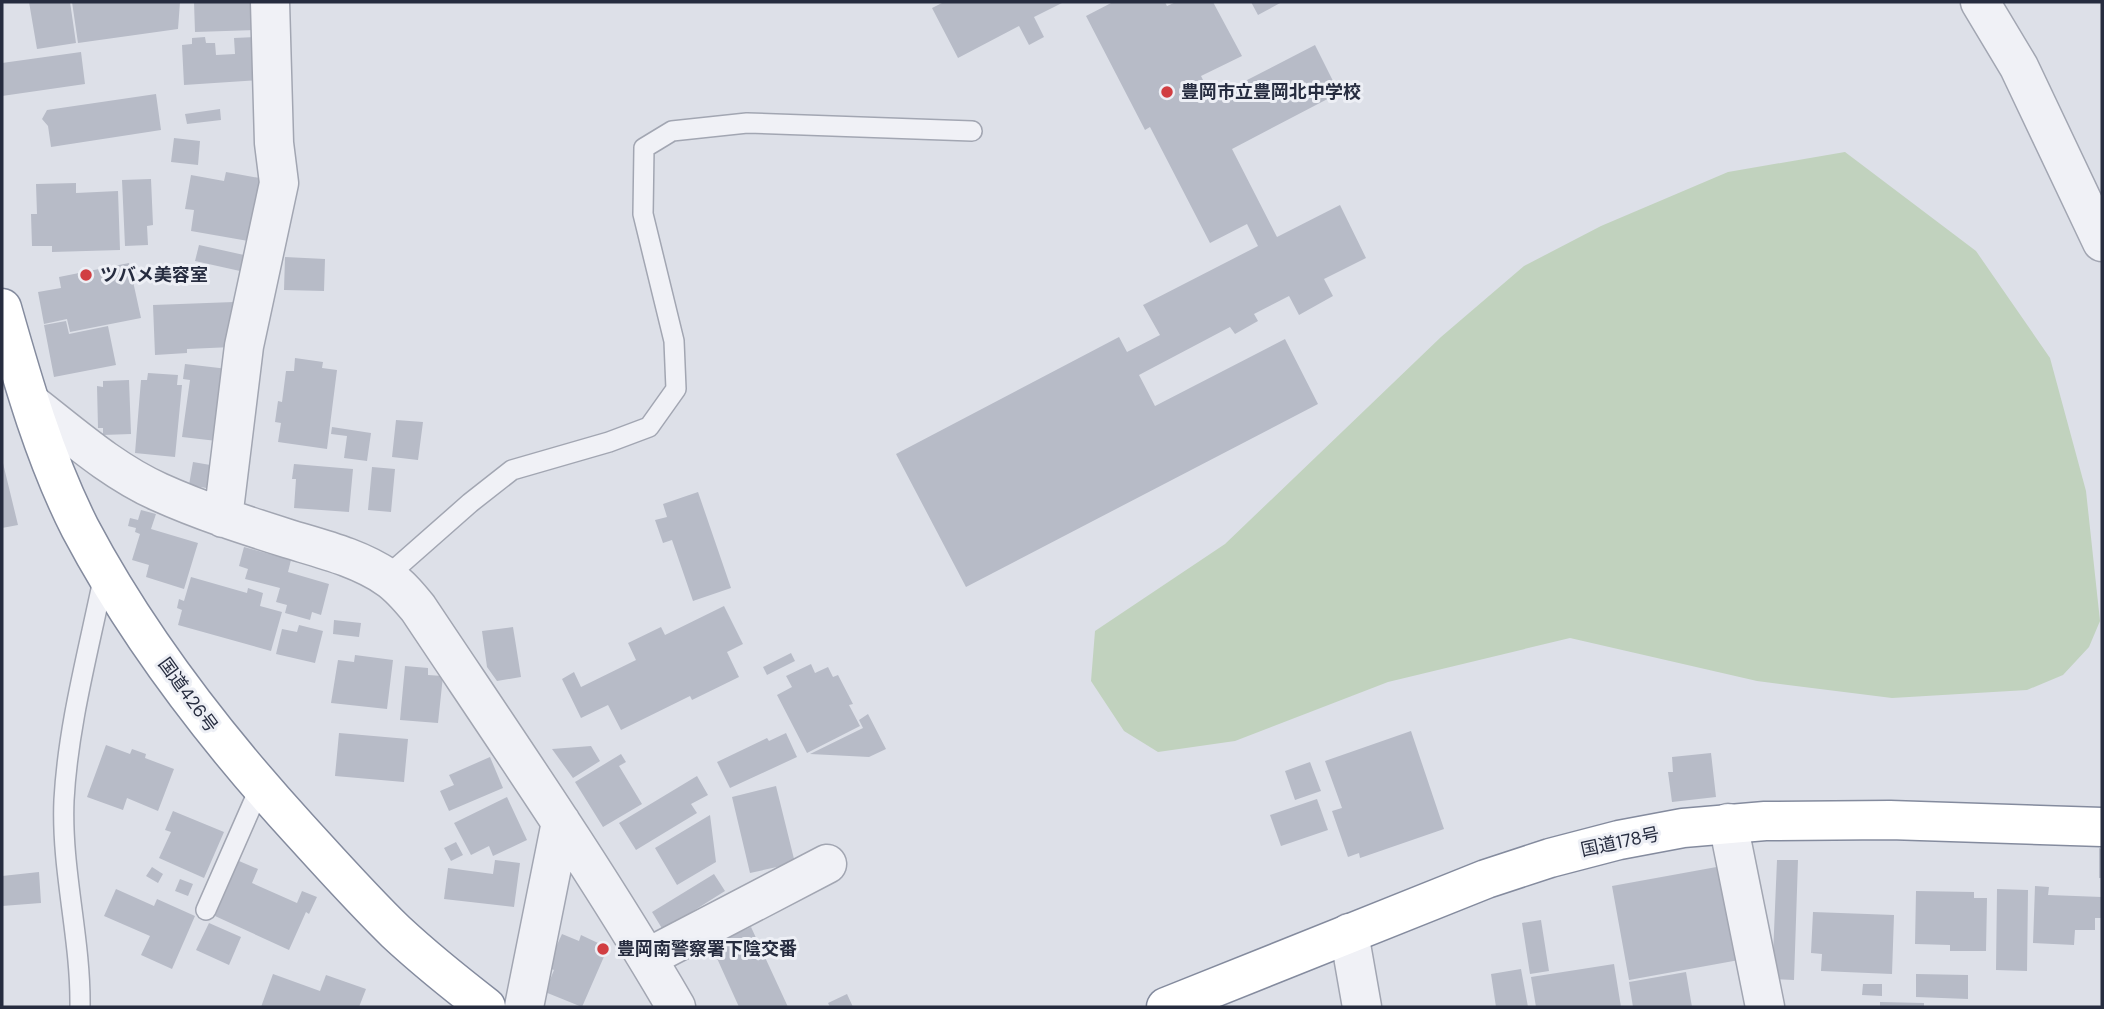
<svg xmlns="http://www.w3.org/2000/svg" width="2104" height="1009" viewBox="0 0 2104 1009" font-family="'DM Sans','Noto Sans JP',sans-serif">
<rect width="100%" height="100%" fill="#dde0e8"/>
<path fill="#c1d2be" d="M 1845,152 L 1976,251 L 2050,358 L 2086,491 L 2100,621 L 2089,647 L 2063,675 L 2027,690 L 1892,698 L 1757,681 L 1570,638 L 1388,682 L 1235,741 L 1158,752 L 1124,731 L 1091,681 L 1095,631 L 1225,544 L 1441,337 L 1524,266 L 1601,226 L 1728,172 Z"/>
<path fill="#b7bbc7" d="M 29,2 L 70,2 L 76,43 L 37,49 Z
M 72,2 L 180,2 L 178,29 L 78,43 Z
M 194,2 L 256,2 L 257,30 L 195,32 Z
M 944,2 L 1064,2 L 1034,17 L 1044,37 L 1029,45 L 1019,26 L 958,58 L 932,8 Z
M 1113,2 L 1165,2 L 1167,6 L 1176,2 L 1213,2 L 1242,56 L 1201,76 L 1212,98 L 1315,45 L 1339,93 L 1232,149 L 1277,237 L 1340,205 L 1366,258 L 1324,279 L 1333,296 L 1299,315 L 1289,296 L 1254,314 L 1258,321 L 1235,334 L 1230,327 L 1139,375 L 1155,406 L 1285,339 L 1318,404 L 966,587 L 896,454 L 1119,337 L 1127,352 L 1160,335 L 1143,305 L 1258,246 L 1247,224 L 1210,243 L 1150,127 L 1145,130 L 1086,16 Z
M 1251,2 L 1282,2 L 1258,15 Z
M 205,37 L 206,43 L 215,43 L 216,55 L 235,54 L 234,38 L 256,37 L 259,80 L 184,85 L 182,45 L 192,44 L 192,38 Z
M 81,52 L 85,84 L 2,96 L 2,63 Z
M 156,94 L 161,130 L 51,147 L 48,126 L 42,119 L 47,110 Z
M 220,109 L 221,120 L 187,124 L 185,114 Z
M 174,138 L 200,141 L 198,165 L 171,162 Z
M 226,172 L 265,179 L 254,242 L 191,231 L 194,210 L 185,209 L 191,175 L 224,181 Z
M 151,179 L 153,225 L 147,226 L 148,245 L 125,246 L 122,180 Z
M 76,183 L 76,193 L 118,191 L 120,250 L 52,252 L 52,246 L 32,246 L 31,214 L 37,214 L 36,184 Z
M 199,245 L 253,257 L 249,273 L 195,261 Z
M 285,257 L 325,259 L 324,291 L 284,290 Z
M 129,263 L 141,318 L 70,332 L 67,319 L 44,324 L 38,292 L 61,288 L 59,277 Z
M 234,302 L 235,337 L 232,347 L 187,349 L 187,353 L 155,355 L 153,305 Z
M 66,321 L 69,334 L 108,326 L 116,365 L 54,377 L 44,325 Z
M 295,358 L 323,362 L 322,368 L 337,370 L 327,449 L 278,442 L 281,423 L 275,422 L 278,401 L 282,402 L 286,371 L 294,371 Z
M 185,364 L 228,369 L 217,441 L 182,437 L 190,380 L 183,379 Z
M 148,373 L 178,375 L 177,385 L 182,385 L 175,457 L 135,453 L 141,380 L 147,380 Z
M 129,380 L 131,434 L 103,435 L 103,428 L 98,428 L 97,386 L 103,387 L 103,381 Z
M 396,420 L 423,422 L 418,460 L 392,457 Z
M 332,427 L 371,433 L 367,461 L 344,458 L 347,436 L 331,434 Z
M 2,459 L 18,525 L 2,528 Z
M 193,462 L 216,466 L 212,489 L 189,485 Z
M 294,464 L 353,469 L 349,512 L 294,508 L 296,479 L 292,479 Z
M 372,467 L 395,469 L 391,512 L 368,510 Z
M 698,492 L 731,588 L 693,601 L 672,540 L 663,543 L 655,520 L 667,517 L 663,504 Z
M 141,510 L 156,514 L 151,529 L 198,543 L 184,589 L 146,577 L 149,565 L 132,560 L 140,534 L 135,532 L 136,528 L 128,526 L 130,518 L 138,520 Z
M 244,547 L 291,560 L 288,572 L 329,584 L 321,615 L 312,612 L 310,620 L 285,613 L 287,605 L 276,602 L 280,588 L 245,579 L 248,569 L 239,566 Z
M 191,577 L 247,593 L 248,588 L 263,593 L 260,606 L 282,612 L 271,651 L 178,625 L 182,610 L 177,608 L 179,599 L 184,601 Z
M 724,606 L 743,644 L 727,652 L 739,677 L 692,700 L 690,696 L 621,730 L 608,705 L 581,718 L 562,679 L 574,672 L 581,687 L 636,660 L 628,643 L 661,627 L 665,635 Z
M 334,620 L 361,623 L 359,637 L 333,634 Z
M 299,625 L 323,631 L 315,663 L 276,654 L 282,629 L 297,632 Z
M 513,627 L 521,677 L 497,681 L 487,667 L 482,631 Z
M 791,653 L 795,661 L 767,675 L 763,667 Z
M 355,655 L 393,660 L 387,709 L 331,703 L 338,660 L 354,662 Z
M 811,664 L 815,673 L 828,667 L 833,677 L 838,675 L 853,704 L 849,705 L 860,726 L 807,753 L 777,695 L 792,687 L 786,676 Z
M 405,666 L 428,668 L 428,675 L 443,676 L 438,723 L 400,720 Z
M 868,714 L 886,749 L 869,757 L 810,754 L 863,728 L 859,720 Z
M 1411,731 L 1444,829 L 1360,858 L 1359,853 L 1348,857 L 1332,811 L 1342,808 L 1325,761 Z
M 339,733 L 408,739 L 404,782 L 335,776 Z
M 786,733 L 797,757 L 730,788 L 717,762 L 767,738 L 769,741 Z
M 106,745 L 130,754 L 132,749 L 146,754 L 145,758 L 174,769 L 158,811 L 127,798 L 123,810 L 87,797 Z
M 591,746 L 600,761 L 573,778 L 552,749 Z
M 1711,753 L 1716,797 L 1672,802 L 1668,772 L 1673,772 L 1672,757 Z
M 621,754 L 626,762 L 619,766 L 642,804 L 603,827 L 575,782 Z
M 490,757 L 503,788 L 449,811 L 440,791 L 454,785 L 449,775 Z
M 1310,762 L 1321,791 L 1295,800 L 1285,771 Z
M 697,776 L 708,795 L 691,804 L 697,813 L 636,850 L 619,823 Z
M 776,786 L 795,863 L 750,873 L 732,797 Z
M 507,797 L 527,840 L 493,856 L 489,846 L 471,855 L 454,823 Z
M 1317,799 L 1328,830 L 1281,846 L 1270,815 Z
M 173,811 L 224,832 L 204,878 L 159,858 L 171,832 L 165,830 Z
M 710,815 L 716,862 L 677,885 L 655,848 Z
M 456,842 L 463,855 L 451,861 L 444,848 Z
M 2099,848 L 2102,849 L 2102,878 L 2099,878 Z
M 495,860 L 520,863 L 514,907 L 444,899 L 448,868 L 493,874 Z
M 1777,860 L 1798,860 L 1794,980 L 1772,979 Z
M 239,861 L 258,869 L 252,883 L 297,903 L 302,891 L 317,897 L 309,914 L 306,912 L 289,950 L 215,916 Z
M 1722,866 L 1739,960 L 1629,980 L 1612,886 Z
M 152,867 L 163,874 L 158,883 L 146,876 Z
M 39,872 L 41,903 L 2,906 L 2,876 Z
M 714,874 L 725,891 L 663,930 L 652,912 Z
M 180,879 L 193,884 L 188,896 L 175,891 Z
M 2035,886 L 2049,887 L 2048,895 L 2102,897 L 2102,918 L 2095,918 L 2095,930 L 2075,930 L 2074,945 L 2033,943 Z
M 116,889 L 154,906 L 157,899 L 195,916 L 172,969 L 141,955 L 150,936 L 104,916 Z
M 1997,889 L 2028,890 L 2027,971 L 1996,970 Z
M 1916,891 L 1974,892 L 1974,898 L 1987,898 L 1986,951 L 1950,951 L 1950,945 L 1915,944 Z
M 1813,912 L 1894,915 L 1892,974 L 1821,971 L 1822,954 L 1811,953 Z
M 1541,920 L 1549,971 L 1530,974 L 1522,923 Z
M 209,923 L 241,937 L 229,965 L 196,950 Z
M 751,927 L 788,1007 L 739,1007 L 711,945 Z
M 562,934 L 579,941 L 581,935 L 598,943 L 596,949 L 606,952 L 582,1007 L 545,992 L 554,970 L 547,967 Z
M 1614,964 L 1621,1007 L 1536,1007 L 1531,977 Z
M 1521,969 L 1528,1007 L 1496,1007 L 1491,974 Z
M 1686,972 L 1692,1007 L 1633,1007 L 1629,982 Z
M 273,974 L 320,991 L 326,975 L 366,989 L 359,1007 L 261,1007 Z
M 1916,974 L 1968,975 L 1968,999 L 1916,997 Z
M 1863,984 L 1882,984 L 1882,996 L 1862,995 Z
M 847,994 L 853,1007 L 830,1007 L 828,1003 Z
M 1880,1002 L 1924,1003 L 1924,1007 L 1880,1007 Z"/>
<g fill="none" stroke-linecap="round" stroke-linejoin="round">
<defs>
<path id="lane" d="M 386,577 L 470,503 L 512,470 L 609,442 L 649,427 L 676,389 L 674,341 L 643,214 L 644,148 L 672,131 L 747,123 L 972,131
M 206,910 L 260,787
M 80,1007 C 81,938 61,870 64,800 C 68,725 89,649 104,575"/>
<path id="street" d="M 1980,2 L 2019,67 L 2102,242
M 32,404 C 72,435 112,471 159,492 C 201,511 245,525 289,539 C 322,549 359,558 388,578 C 400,586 409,597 418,608 C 506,740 596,870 676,1007
M 223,518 L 244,346 L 279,183 L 274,143 L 270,2
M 1728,823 L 1765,1007
M 1349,933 L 1362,1007
M 647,958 L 827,864
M 524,1007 L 561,822"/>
<path id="highway" d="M 2,308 C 23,382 45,459 80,528 C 138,638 214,736 298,828 C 330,863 362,899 396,932 C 425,959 455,983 486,1007
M 1166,1007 L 1486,879 L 1550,858 L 1619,840 L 1683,828 L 1765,821 L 1890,820 L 2102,827"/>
</defs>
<use href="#lane" stroke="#a2a6b2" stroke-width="22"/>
<use href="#street" stroke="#a2a6b2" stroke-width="41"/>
<use href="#highway" stroke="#848b9e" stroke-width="41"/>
<use href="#lane" stroke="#f0f1f6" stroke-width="19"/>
<use href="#street" stroke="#f0f1f6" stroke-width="38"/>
<use href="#highway" stroke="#fff" stroke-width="38"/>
</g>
<g fill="#d13e42" stroke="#edeff5" stroke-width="2.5">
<circle cx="1167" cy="92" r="7"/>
<circle cx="86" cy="275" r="7"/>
<circle cx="603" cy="949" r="7"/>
</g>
<g text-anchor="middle" stroke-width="6" stroke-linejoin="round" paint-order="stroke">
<g font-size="18" font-weight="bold" fill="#262c3f" stroke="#edeff5" text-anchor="start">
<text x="1181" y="98">豊岡市立豊岡北中学校</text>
<text x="100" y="281">ツバメ美容室</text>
<text x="617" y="955">豊岡南警察署下陰交番</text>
</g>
<g font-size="18" fill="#262c3f" stroke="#edeff5">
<text transform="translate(188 695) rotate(54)" y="6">国道426号</text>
<text transform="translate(1620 842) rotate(-12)" y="6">国道178号</text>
</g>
</g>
<rect width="2104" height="1009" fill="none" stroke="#262c3f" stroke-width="7"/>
</svg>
